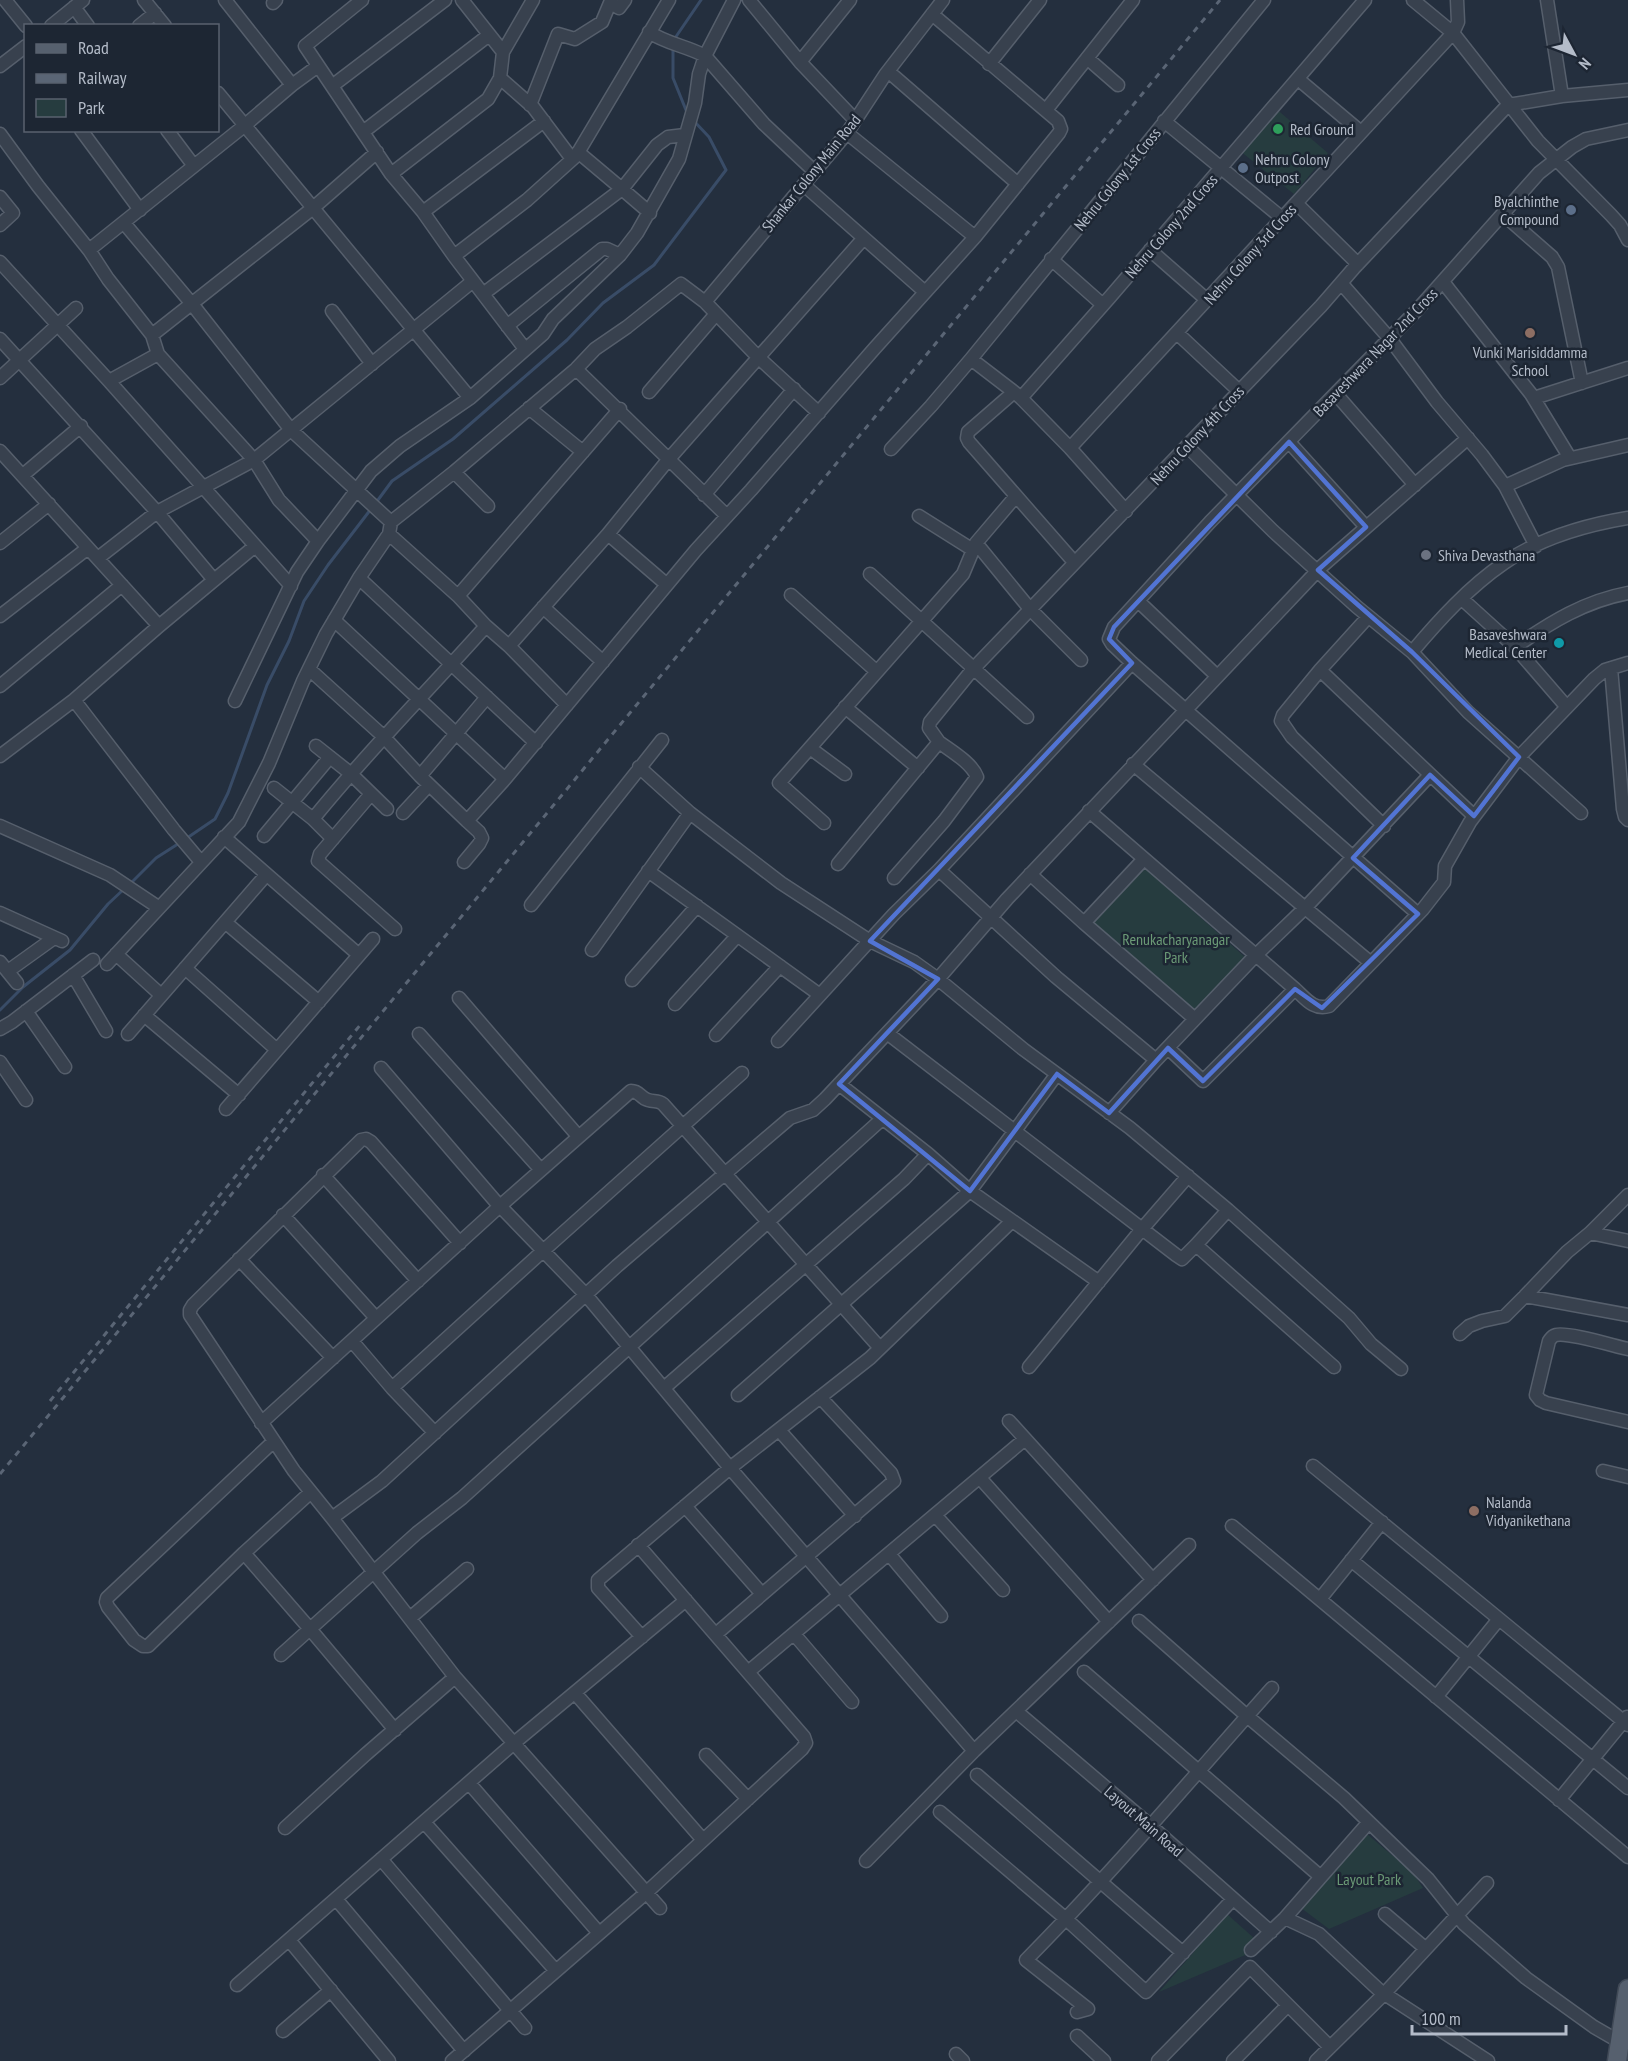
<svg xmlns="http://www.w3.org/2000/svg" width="1628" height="2061" viewBox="0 0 1628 2061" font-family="'PT Sans Narrow',sans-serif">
<rect width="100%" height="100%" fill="#242f3e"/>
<path fill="#263c3f" d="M 1274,107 L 1328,153 L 1294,194 L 1240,151 Z
M 1145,868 L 1246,958 L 1191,1014 L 1091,924 Z
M 1367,1834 L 1413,1873 L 1423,1888 L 1329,1929 L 1301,1908 Z
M 1227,1914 L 1264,1947 L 1159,1992 Z"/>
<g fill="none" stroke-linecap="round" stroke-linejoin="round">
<path stroke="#394c67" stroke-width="3" d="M 673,41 L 701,0
M 673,47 L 673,78 L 688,115
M 375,504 L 392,481 L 453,439 L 567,340 L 603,303 L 654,265 L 726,170 L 709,137 L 693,120
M 187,838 L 215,819 L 228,793 L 267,685 L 289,641 L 304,601 L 328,565 L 371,509
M 129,885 L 156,858 L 181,842
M 0,1010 L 23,987 L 70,950 L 108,904 L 124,889"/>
<defs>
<path id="minor" d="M 5,0 L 26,26
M 144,0 L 165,26
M 225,0 L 292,85
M 362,0 L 305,46 L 391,174 L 423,212 L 454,256 L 525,349
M 462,0 L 503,52
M 749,0 L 800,62 L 850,0
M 1457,0 L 1458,22 L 1453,33 L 1538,141 L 1611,215 L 1620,225 L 1628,240
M 1547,0 L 1562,96
M 273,3 L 276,0
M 74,7 L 88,26
M 51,26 L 83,0
M 139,26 L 155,13
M 649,32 C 667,44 687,46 705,56 L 764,124 L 814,171
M 1087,58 L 1118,85
M 800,62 L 855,120
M 989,64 L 1040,0
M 0,66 L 26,46
M 889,72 L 1018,184
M 500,78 L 533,107 L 572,159
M 1298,79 L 1361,132
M 332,86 L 445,0
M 218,93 L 470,398
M 530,105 L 558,34 L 575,39 L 602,22 L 610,3 L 619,8 L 625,0
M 1046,110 L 1133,0
M 1164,121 L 1282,218
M 81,130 L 140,210
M 167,130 L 194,166
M 363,132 L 489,35
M 847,133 L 975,237
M 0,134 L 38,186 L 89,250 L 108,279 L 152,335
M 391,174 L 488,99 L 500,78 L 503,52 L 533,0
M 804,185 L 925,292
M 0,197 L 13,213 L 0,225
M 1296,203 L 1358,264
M 423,212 L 544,121
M 650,213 L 622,189 L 657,145 L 668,137 L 685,135
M 1503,214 L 1552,257 L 1558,267 L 1582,383
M 124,223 L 192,304 L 291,430 L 391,522
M 89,250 L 244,126 L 292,85 L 318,66
M 1150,250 L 1207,300
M 454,256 L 527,200 L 576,156 L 669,0
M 1051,259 L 1103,305
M 0,262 L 109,381 L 291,586
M 1443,282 L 1531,394 L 1570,458
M 1341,283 L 1390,339 L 1437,402 L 1482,455 L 1505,486 L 1536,546
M 483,294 L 622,189 L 578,152
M 332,311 L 372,364
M 507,326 L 602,249 L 607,249 L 620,255
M 1177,333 L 1239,391
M 0,339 L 157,512 L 214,580
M 158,354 L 254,460 L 279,500 L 318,541
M 971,359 L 1014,392
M 576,369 L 726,515
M 0,378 L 76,308
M 109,381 L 158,354 L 152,335 L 313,208 L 377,152
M 649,392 L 716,314
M 1336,394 L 1415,485
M 1021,398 L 1070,448 L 1126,511
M 1534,398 L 1628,368
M 529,408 L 583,452
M 819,413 L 759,358 L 705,302 L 847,133 L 885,75 L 943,0
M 1289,442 L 1366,527
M 1187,446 L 1273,531 L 1357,607 L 1412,652 L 1468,712 L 1581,813
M 1070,448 L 1453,33 L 1413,0
M 891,449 L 931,406 L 971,359 L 1264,0
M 0,451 L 159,626
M 454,472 L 488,506
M 23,475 L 81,426
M 1505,486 L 1563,460 L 1628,445
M 704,495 L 794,389
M 919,516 L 973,550
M 389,534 L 458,596 L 486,626
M 608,534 L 666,584
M 0,543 L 49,504
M 976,543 L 1030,609 L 1081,660
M 98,558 L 157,512 L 254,460 L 473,281
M 1074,562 L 969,442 L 967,438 L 968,432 L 1014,392 L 1021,398 L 1110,297 L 1365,0
M 870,574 L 1027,717
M 791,595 L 876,671
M 458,596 L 620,409
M 1462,599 L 1515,647 L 1566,706
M 1138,601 L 1217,676
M 543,607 L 603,662
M 0,616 L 88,548
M 1368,617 L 1320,670 L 1283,715 L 1281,721 L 1292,737 L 1384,826
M 334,620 L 505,779
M 509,646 L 567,705
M 1515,647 C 1551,622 1585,601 1628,593
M 1412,652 C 1439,620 1469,587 1504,563 C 1539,539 1586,525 1628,518
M 1611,668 L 1623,809 L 1625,817 L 1628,820
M 309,669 L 383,736 L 420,776 L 467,821
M 1320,670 L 1474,816
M 0,686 L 122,585
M 74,700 L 174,830 L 201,862
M 235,701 L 297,572 L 318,541 L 371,471 L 400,446 L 470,398 L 543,334 L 553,319 L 620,255 L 637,233 L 679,159 L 695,103 L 699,74 L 705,56 L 734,0
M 845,707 L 918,768
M 536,743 L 359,578 L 389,534 L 391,522 L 454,472 L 576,369 L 595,349 L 627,327 L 681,284 L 705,302
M 316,746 L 350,773 L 387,809
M 810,748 L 845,774
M 0,756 L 74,700 L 159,626 L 255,546
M 1133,764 L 1371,963 L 1423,909 L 1444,882 L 1445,866 L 1470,822 L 1519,757 L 1594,679 L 1605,670 L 1628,663
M 639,767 L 690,813 L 781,883 L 870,941 L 914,962 L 938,979 L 1023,1049 L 1130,1128 L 1228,1210 L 1349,1318 L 1371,1344 L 1401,1369
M 420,776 L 487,697
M 274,788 L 313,819
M 371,794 L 320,854 L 318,861 L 395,929
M 1089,811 L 1295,989
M 403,813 L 429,785
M 824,823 L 779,783 L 963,574 L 976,543 L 1016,496
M 0,826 L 110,875 L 158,907
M 264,836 L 330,757
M 224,837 L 359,955
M 333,839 L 313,819 C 367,752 428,691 486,626 L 509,646 L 608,534 L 668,460 L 863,239
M 1143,860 L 1084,923 L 1195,1019
M 464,862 L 479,844 L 482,838 L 479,832 L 467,821 L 505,779 L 696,550 L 751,490 L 874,349 L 975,237 L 1059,133 L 1061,129 L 1058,121 L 932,14
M 838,864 L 939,742 L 929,728 L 930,722 L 973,669 L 1321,306 L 1354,268 L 1508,105 L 1562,96 L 1628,90
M 939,870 L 1056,977 L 1156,1060
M 648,871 L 820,995
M 1030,874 L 1084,923
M 894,878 L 944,821 L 977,777 C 972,763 951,751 939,742
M 531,905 L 662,740
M 0,913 L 62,941
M 1418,914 L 1132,663 L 1112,644 L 1109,639 L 1114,627 L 1210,522 L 1418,309 L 1539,173 L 1572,147 L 1586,139 L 1628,130
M 225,922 L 319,1002
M 592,950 L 690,813
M 116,954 L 161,995
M 0,962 L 17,983
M 107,964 L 239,822 L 269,763 L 303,681 L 326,634 L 359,578
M 185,968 L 277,1050
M 8,971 L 54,938
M 73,975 L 106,1031
M 632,980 L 697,906
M 459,998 L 578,1136
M 675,1004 L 737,936
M 26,1011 L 65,1067
M 144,1015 L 239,1095
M 0,1029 L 12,1022 L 93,960
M 887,1033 L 1176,1255 L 1182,1259 L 1196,1245 L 1334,1367
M 128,1034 L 266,875
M 419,1034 L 541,1170
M 716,1035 L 780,966
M 778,1041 L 894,914 L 939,870 L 1132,663
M 1168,1048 L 1203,1081 L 1295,989 C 1305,998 1314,1011 1329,1006 L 1371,963
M 0,1062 L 26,1100
M 381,1068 L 496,1202 L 586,1295 L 730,1468 L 974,1751
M 839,1084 L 928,1154 L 970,1191 L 1099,1282
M 226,1109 L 373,939
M 1109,1113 L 1156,1060 L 1255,956 L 1306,907 L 1430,775
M 323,1175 L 418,1281
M 283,1215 L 376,1318
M 1590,1233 L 1628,1241
M 460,1243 L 371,1142 L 366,1139 L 361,1140 L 193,1305 L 190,1310 L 190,1315 L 294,1471 L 332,1518 L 455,1677 L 660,1908
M 1196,1245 L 1228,1210
M 239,1259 L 333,1358
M 1525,1296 L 1567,1252 L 1590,1233 L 1628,1195
M 1460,1334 L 1469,1326 L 1482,1321 L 1505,1316 L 1525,1296 L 1628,1315
M 352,1341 L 392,1388 L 544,1250 L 742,1073
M 1628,1349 C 1614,1346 1568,1332 1556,1335 C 1552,1336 1552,1337 1549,1341 L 1536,1395 L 1540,1400 L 1546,1403 L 1628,1422
M 1029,1367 L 1142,1229 L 1188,1176
M 392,1388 L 435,1433
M 664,1388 L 904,1179 L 928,1154
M 738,1395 L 970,1191 L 1057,1074
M 1009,1421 L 1153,1580
M 261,1423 L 500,1206 L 631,1091 C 640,1091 640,1098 648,1100 C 654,1102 658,1100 663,1104 L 880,1348
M 779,1430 L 855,1516
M 274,1441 L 107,1598 L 106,1602 L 108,1607 L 134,1640 L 143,1646 L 148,1646 L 244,1553 L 311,1492
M 1313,1466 L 1628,1725
M 1603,1471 L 1628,1477
M 980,1478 L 1109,1622
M 685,1506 L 762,1594
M 935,1515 L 1003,1590
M 332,1518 L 382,1481 L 617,1266 L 790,1118 L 813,1110 L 825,1099 L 938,979 L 1007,899 L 1321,567 L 1468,438
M 1232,1526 L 1628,1857
M 244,1553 L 310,1629 L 395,1730
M 889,1554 L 941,1616
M 1351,1560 L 1628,1788
M 1320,1599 L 1382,1522
M 410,1618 L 467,1569
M 1139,1621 L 1247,1716 L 1344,1798 L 1428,1879 L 1464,1924 L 1526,1978 L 1594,2027 L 1620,2042
M 716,1634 L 894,1481 L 891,1473 L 820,1397
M 794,1634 L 852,1702
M 642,1637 L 598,1588 L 598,1580 L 730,1468 L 870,1358 L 1012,1221
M 281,1655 L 417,1533 L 462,1498 L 882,1119
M 748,1672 L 1025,1439
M 1084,1672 L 1321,1877
M 575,1693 L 703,1840
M 1436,1697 L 1499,1619
M 1016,1711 L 1151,1826 L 1271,1932
M 706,1755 L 748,1799
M 977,1775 L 1183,1953
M 469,1783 L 599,1933
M 1559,1800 L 1627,1717
M 940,1812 L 1066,1919 L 1146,1992 L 1233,1899
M 424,1822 L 556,1971
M 285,1828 L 365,1755 L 455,1677
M 381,1859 L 525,2028
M 866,1861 L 974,1751 L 1189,1545
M 336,1899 L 464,2051
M 1385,1914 L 1425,1948
M 1285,1918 L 1319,1934 L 1380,1991 L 1488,2061
M 289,1940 L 389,2061
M 1251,1950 L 1285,1918 L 1369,1822
M 237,1985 L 514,1743 L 686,1600
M 1077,2012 L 1088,2009 L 1026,1960 C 1112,1873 1191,1779 1272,1688
M 283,2031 L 331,1990
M 1077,2036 L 1104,2061
M 956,2054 L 963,2061
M 452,2061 L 647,1892 L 802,1749 L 806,1743 L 804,1737 L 638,1545
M 1158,2061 L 1250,1967 L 1330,2047
M 1233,2061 L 1288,2005
M 1316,2061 L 1384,1994 L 1487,1883"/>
<path id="primary" d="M 1617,2061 L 1628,1989"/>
</defs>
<use href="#minor" stroke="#565f6c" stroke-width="15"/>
<use href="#primary" stroke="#414a57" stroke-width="21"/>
<use href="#minor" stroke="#38414e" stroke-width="12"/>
<use href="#primary" stroke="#56606e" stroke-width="18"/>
<path stroke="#5a6575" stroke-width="3" stroke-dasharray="6 6" stroke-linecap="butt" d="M 50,1401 L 361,1024
M 0,1474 L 1220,0"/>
</g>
<path fill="none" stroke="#5274d3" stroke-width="4.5" stroke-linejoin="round" d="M 1289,442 L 1366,527 L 1318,570 L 1412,652 L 1519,757 L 1474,816 L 1430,775 L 1353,858 L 1418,914 L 1322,1008 L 1295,989 L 1203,1081 L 1168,1048 L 1109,1113 L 1057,1074 L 970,1191 L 839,1084 L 938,979 L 870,941 L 1132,663 L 1109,639 L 1114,627 Z"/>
<circle fill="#2e9e5b" stroke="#1d2633" stroke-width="2" cx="1278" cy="129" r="6"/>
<g fill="#5c6f8a" stroke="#1d2633" stroke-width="2">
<circle cx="1243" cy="168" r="6"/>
<circle cx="1571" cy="210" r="6"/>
</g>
<g fill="#8d6e63" stroke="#1d2633" stroke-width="2">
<circle cx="1530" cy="333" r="6"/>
<circle cx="1474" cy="1511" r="6"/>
</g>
<circle fill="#6b7280" stroke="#1d2633" stroke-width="2" cx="1426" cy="555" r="6"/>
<circle fill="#0f9aa8" stroke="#1d2633" stroke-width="2" cx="1559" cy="643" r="6"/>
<g text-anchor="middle" stroke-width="5" stroke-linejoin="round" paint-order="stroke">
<g font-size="16" fill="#b4bcc9" stroke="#1d2633" text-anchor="start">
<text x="1290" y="135">Red Ground</text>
<text x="1255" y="165">Nehru Colony<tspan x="1255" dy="18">Outpost</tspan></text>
<text x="1559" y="207" text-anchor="end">Byalchinthe<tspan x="1559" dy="18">Compound</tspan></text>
<text x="1530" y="358" text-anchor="middle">Vunki Marisiddamma<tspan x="1530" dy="18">School</tspan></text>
<text x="1438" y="561">Shiva Devasthana</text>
<text x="1547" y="640" text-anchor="end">Basaveshwara<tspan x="1547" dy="18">Medical Center</tspan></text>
<text x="1486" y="1508">Nalanda<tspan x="1486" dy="18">Vidyanikethana</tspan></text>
</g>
<g font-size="16" fill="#b4bcc9" stroke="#1d2633">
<text transform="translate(811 173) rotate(-51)" y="6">Shankar Colony Main Road</text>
<text transform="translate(1117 179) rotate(-51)" y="6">Nehru Colony 1st Cross</text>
<text transform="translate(1171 226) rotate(-49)" y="6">Nehru Colony 2nd Cross</text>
<text transform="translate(1250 254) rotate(-48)" y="6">Nehru Colony 3rd Cross</text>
<text transform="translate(1375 352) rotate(-46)" y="6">Basaveshwara Nagar 2nd Cross</text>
<text transform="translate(1197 435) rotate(-47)" y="6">Nehru Colony 4th Cross</text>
<text transform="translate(1144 1821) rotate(41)" y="6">Layout Main Road</text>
</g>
<g font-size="16" fill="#6b9a76" stroke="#1d2633">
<text x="1176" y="945">Renukacharyanagar<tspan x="1176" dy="18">Park</tspan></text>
<text x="1369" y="1885">Layout Park</text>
</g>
</g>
<rect x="24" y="24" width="195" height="108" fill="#1d2633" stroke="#59626f" stroke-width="1.5"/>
<rect x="36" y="44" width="30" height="9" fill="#56606e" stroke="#59626f" stroke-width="1.5"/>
<text x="78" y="54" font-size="18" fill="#b4bcc9">Road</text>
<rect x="36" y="74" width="30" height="9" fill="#5a6575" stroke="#59626f" stroke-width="1.5"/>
<text x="78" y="84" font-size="18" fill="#b4bcc9">Railway</text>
<rect x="36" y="99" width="30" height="18" fill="#263c3f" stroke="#59626f" stroke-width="1.5"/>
<text x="78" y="114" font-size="18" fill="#b4bcc9">Park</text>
<g transform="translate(1574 54) rotate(131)" stroke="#1d2633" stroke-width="4.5" paint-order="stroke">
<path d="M0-4.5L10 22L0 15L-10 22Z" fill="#b4bcc9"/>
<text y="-9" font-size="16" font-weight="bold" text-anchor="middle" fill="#b4bcc9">N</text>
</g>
<path d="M1412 2025v9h154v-9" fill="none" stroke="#b4bcc9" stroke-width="3"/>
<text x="1421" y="2025" font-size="18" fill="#b4bcc9" stroke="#1d2633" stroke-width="4.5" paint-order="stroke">100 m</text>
</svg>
